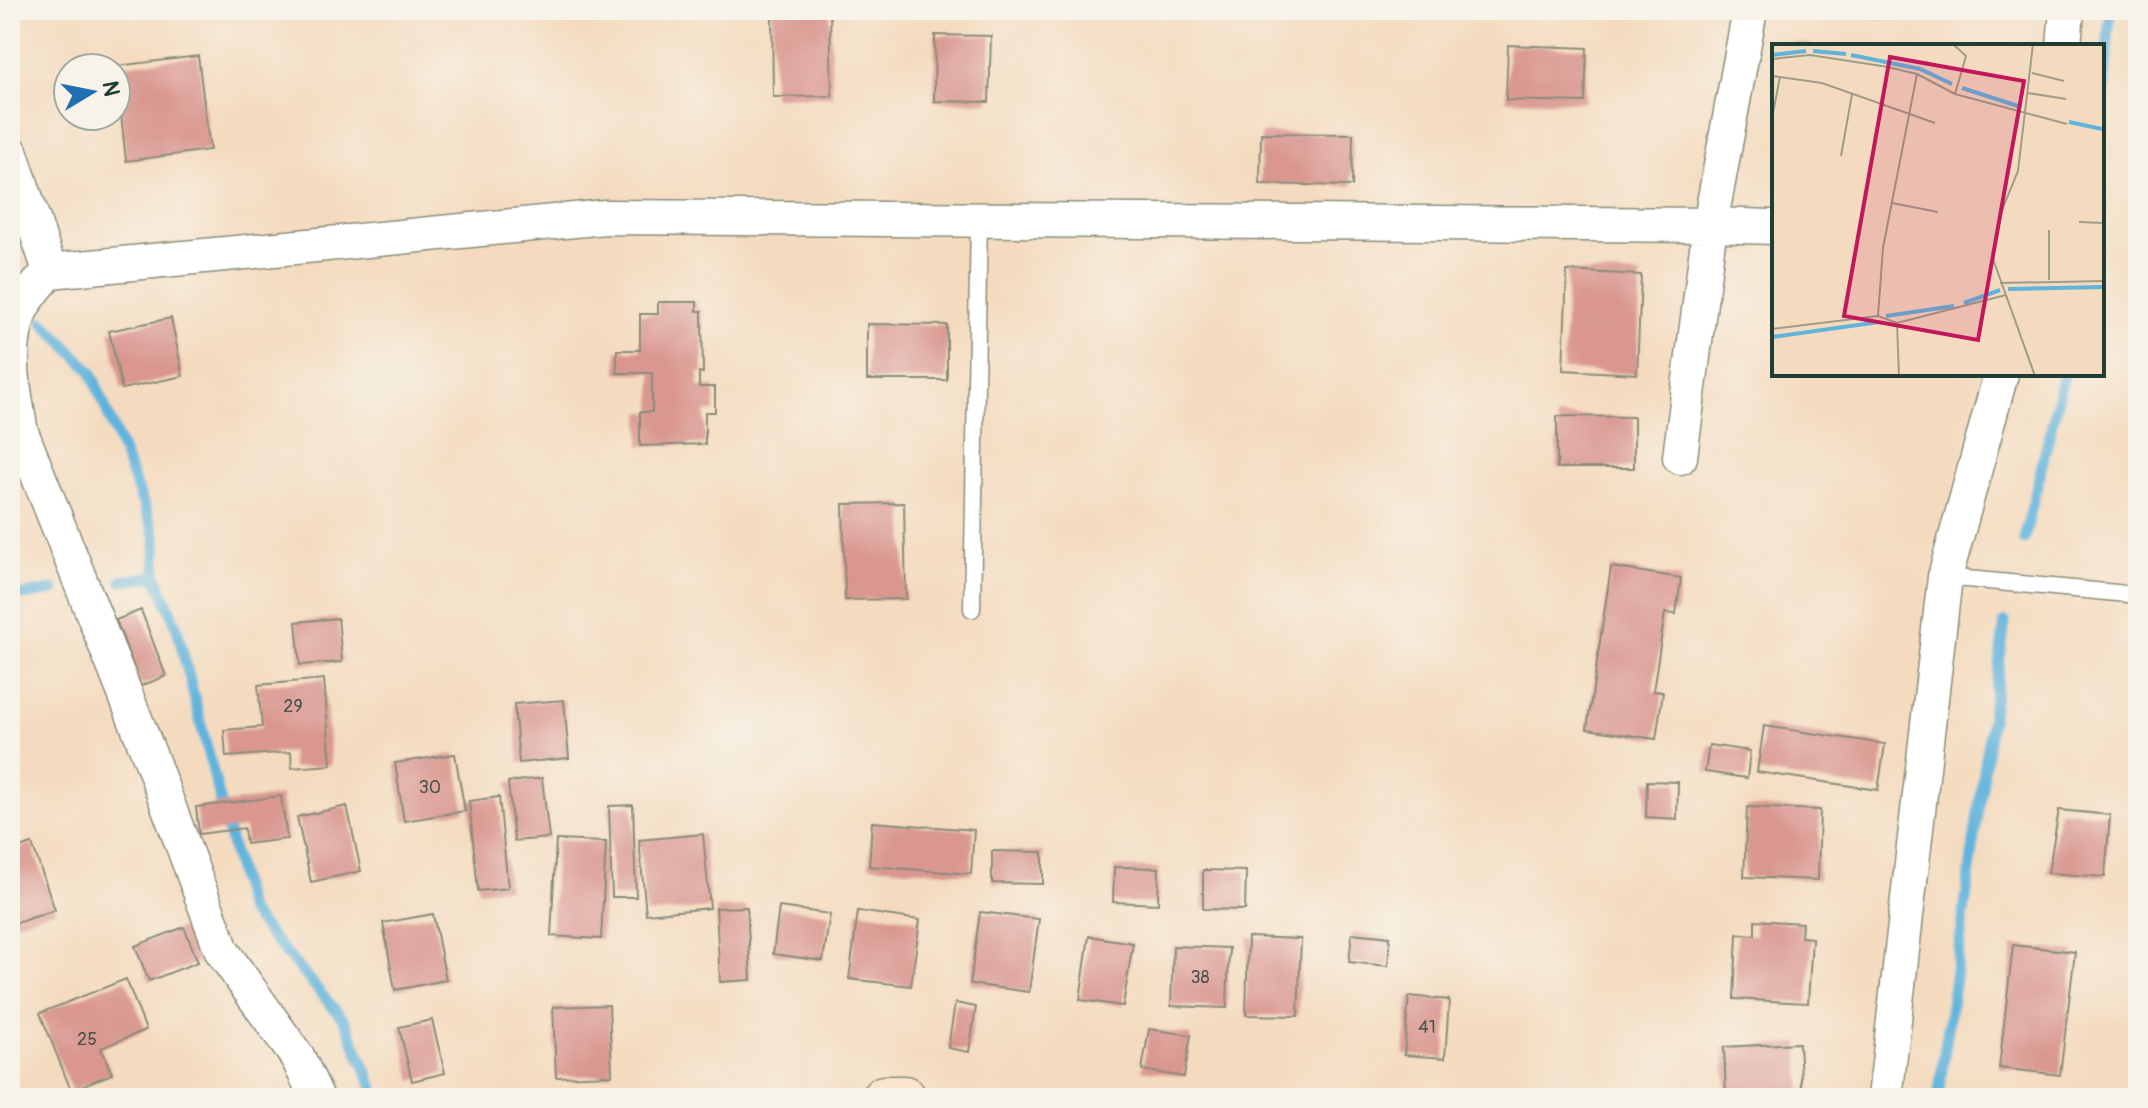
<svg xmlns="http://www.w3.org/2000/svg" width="2148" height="1108" viewBox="0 0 2148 1108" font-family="Pangolin,sans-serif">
<rect width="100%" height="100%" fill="#f7f3e8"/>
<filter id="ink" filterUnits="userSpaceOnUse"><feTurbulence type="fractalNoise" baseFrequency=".0125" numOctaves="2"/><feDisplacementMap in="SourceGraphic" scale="16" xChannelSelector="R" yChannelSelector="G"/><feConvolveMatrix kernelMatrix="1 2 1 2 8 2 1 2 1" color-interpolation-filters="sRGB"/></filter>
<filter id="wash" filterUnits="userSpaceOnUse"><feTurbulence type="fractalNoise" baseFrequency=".006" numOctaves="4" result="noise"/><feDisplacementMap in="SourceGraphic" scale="32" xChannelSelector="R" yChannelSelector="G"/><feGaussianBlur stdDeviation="1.8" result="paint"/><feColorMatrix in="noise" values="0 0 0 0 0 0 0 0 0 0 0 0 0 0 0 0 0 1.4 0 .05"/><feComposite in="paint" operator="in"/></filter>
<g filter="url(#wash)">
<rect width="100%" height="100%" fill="#f4dbbf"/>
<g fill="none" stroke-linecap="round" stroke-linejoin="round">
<path stroke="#60b4dc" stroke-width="11" d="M 2102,130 L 2110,10
M 43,322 L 91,371 L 156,537 L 156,576 L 176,625 L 248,910 L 345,1021 L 378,1098
M 2024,539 L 2064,374
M 122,581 L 156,576
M 10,597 L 54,590
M 1938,1098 L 2005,622"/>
</g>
<g id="blocks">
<path fill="#d99790" d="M 772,10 L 830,10 L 832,96 L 773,97 Z
M 1835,10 L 1903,10 L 1903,19 L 1835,15 Z
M 935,35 L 991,36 L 989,102 L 934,101 Z
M 1785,42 L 1811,44 L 1810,46 L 1784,46 Z
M 1508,45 L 1587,48 L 1585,102 L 1506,100 Z
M 198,56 L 210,150 L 126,161 L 116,66 Z
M 1261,133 L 1353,134 L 1352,186 L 1260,184 Z
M 1567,271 L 1641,275 L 1637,374 L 1563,370 Z
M 658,302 L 697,302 L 697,311 L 702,311 L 703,373 L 699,372 L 699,387 L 715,387 L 715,412 L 705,412 L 705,444 L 640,446 L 640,412 L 652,412 L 652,373 L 617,373 L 617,350 L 640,350 L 640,314 L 658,314 Z
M 171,318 L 183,376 L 122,389 L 109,331 Z
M 867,324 L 947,325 L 947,380 L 867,380 Z
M 1557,416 L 1634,417 L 1634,468 L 1557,468 Z
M 904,503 L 906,599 L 845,600 L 843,504 Z
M 1611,567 L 1681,578 L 1676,614 L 1665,613 L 1653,691 L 1663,692 L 1656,739 L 1587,729 Z
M 141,610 L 166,676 L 141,686 L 116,620 Z
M 338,618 L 342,662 L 300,665 L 296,622 Z
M 324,679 L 331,765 L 292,768 L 291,752 L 226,757 L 224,730 L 262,727 L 258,685 Z
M 564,700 L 569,758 L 519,763 L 514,704 Z
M 1764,726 L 1885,744 L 1878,790 L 1757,772 Z
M 1709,745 L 1750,751 L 1747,778 L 1705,772 Z
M 455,754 L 465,811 L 404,821 L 395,763 Z
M 542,778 L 549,838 L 514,841 L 508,782 Z
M 1647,781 L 1678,782 L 1677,819 L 1646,817 Z
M 281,796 L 287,839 L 246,844 L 244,828 L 199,834 L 196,807 Z
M 499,797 L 508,888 L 478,891 L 469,801 Z
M 633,805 L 636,897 L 612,897 L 609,806 Z
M 347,806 L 361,871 L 311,882 L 297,817 Z
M 1747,807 L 1820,810 L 1818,880 L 1744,877 Z
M 2059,810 L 2110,815 L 2105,877 L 2048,873 Z
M 872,822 L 974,830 L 971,874 L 869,866 Z
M 703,834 L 710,908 L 646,914 L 639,840 Z
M 556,840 L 606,842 L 601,939 L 551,936 Z
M 32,844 L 55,910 L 10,925 L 10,851 Z
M 992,851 L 1043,852 L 1043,884 L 992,883 Z
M 1114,867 L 1159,868 L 1158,904 L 1113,902 Z
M 1203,870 L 1246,871 L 1245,910 L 1203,909 Z
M 747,907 L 751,980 L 720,982 L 716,908 Z
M 779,907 L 830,914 L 823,961 L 773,954 Z
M 858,911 L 920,920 L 911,986 L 849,979 Z
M 980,912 L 1039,919 L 1029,992 L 970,984 Z
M 433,914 L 446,980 L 395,990 L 383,923 Z
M 1755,920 L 1802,923 L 1801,937 L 1812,938 L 1808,1003 L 1734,999 L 1737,934 L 1755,935 Z
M 184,927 L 198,962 L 149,981 L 135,946 Z
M 1352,933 L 1390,937 L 1388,966 L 1349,962 Z
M 1089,936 L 1133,943 L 1123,1006 L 1080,1000 Z
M 1248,937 L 1301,939 L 1298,1016 L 1246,1015 Z
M 2013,945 L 2075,952 L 2060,1075 L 1999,1068 Z
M 1173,946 L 1229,948 L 1227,1008 L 1171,1006 Z
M 126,979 L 146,1030 L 101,1048 L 112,1074 L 71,1090 L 40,1013 Z
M 1409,996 L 1449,1000 L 1445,1058 L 1404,1055 Z
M 955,1003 L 976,1007 L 969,1052 L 948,1048 Z
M 609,1005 L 612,1075 L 556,1077 L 553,1007 Z
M 432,1020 L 445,1073 L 412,1081 L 399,1027 Z
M 1149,1029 L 1191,1035 L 1184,1077 L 1142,1070 Z
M 1799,1043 L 1802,1098 L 1726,1098 L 1724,1047 Z
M 189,1091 L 191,1098 L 170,1098 L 170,1097 Z"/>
</g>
</g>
<g filter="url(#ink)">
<use href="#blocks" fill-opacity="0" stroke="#8a8c7a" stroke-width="2"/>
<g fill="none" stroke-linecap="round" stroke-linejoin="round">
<defs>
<path id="lane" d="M 1945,577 L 2138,595
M 972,609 L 979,219"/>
<path id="street" d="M 2064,46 L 2067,10
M 10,151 L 50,271 C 39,284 26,297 20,312 C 5,351 14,393 21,432 L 151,759 L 222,951 L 298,1058 L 317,1098
M 50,271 L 605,217 L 1710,225 L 1774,227
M 1680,457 L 1710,225 L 1750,10
M 1885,1098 L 1945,577 L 2001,374"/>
<path id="secondary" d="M 884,1098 L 904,1098"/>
</defs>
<use href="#lane" stroke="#8a8c7a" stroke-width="19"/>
<use href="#street" stroke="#8a8c7a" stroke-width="37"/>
<use href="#secondary" stroke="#8a8c7a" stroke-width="47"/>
<use href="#lane" stroke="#fff" stroke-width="16"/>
<use href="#street" stroke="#fff" stroke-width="34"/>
<use href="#secondary" stroke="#fce5cf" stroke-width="44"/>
</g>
</g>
<g text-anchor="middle" stroke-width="8" stroke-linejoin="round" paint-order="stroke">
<g font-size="18" fill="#4e544b">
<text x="293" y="712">29</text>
<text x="430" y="793">30</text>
<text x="1200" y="983">38</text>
<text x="1427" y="1033">41</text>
<text x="87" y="1045">25</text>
</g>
</g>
<g transform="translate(1772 44)">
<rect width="332" height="332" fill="#f4dbbf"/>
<path fill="none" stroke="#60b4dc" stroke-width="4" d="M 41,7 L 74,10M 0,11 L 34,7M 79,11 L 148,25 L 180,40M 190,44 L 249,63M 297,78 L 330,85M 236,245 L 332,243M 192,259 L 228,246M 114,272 L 182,262M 0,293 L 107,278"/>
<path fill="none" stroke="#9f9c87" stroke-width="2" d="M 181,0 L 194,12 L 183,50M 261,0 L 246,127 L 228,171 L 221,215 L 263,332M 0,15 L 38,11 L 116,23 L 145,30 L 183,50 L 295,80M 260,29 L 292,37M 0,32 L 50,39 L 163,79M 256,49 L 294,55M 0,74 L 8,33M 69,112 L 80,50M 120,159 L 166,168M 307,178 L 332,179M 277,236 L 277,186M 228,239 L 332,237M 106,272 L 111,204 L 145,30M 125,279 L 127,332M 0,285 L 106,272 L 125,279 L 234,251"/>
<path fill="#c2185b" fill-opacity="0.15" stroke="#c2185b" stroke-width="4" d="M 118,13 L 252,37 L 206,296 L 72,272 Z"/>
<rect width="332" height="332" fill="none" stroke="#1f3d34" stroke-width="4"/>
</g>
<rect width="2148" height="1108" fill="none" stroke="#f7f3e8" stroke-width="40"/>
<g transform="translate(92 92) rotate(80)"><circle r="38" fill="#f7f3e8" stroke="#a1aaa0" stroke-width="2"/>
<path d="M0-6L14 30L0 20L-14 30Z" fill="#1f6fb2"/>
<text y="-12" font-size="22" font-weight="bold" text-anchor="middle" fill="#1f3d34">N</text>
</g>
</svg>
